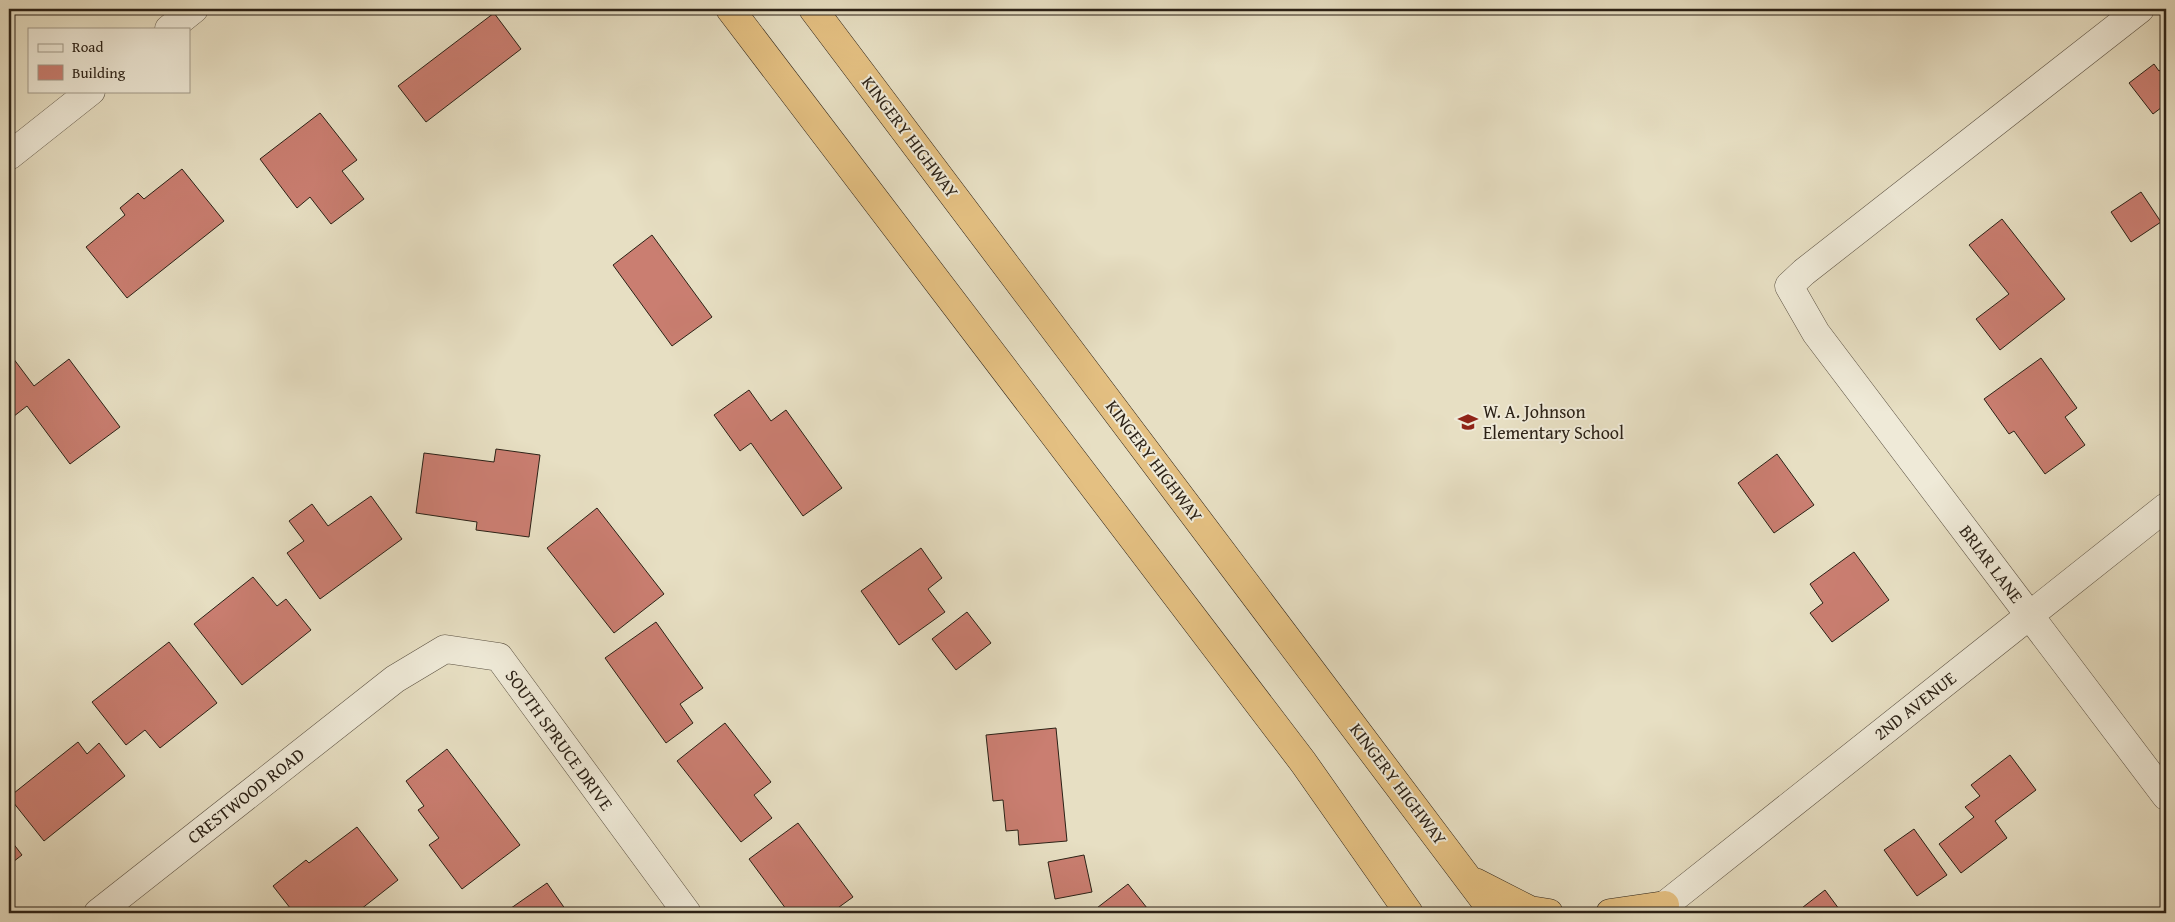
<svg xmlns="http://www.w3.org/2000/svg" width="2175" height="922" viewBox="0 0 2175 922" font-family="'Gentium Book Plus',serif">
<rect width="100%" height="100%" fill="#e7dfc3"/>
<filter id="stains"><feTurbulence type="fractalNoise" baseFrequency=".004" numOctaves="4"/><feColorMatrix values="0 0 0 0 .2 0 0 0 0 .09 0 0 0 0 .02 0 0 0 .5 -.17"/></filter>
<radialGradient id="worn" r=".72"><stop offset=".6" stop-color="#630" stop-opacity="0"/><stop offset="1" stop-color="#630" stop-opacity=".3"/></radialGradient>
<path fill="#ca7e71" stroke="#2b2116" d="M 494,13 L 521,49 L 426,122 L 398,86 Z
M 2154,64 L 2159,71 L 2166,66 L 2166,104 L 2153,114 L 2129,83 Z
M 320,113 L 357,160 L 342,171 L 364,199 L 331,224 L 310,197 L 297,208 L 260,159 Z
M 182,169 L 224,221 L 127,298 L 86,247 L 125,215 L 120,208 L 138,193 L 144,199 Z
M 2141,192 L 2161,222 L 2131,242 L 2111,212 Z
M 2002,219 L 2065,299 L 2000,350 L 1976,319 L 2009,294 L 1969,245 Z
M 652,235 L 712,317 L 672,346 L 613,265 Z
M 10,354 L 34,386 L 69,359 L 120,427 L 70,464 L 27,406 L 9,420 Z
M 2041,358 L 2077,408 L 2065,417 L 2085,445 L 2045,474 L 2014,431 L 2009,434 L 1984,399 Z
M 749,390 L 771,421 L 786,410 L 842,488 L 803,516 L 751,443 L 740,451 L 714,415 Z
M 496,449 L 540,455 L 529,537 L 476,530 L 477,522 L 416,513 L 424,453 L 494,462 Z
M 1777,454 L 1814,505 L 1774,533 L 1738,483 Z
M 371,496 L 402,539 L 320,599 L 287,553 L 304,541 L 289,521 L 312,504 L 328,526 Z
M 597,508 L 664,594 L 614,633 L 547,548 Z
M 921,548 L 942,578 L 928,589 L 945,612 L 899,645 L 861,591 Z
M 1854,552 L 1889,600 L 1832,642 L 1810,613 L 1823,603 L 1810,584 Z
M 253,577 L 277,606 L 286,599 L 311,630 L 242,685 L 194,624 Z
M 967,612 L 991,643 L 956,670 L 932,639 Z
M 656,622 L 703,688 L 680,704 L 693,723 L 666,743 L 605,658 Z
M 169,642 L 217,703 L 160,748 L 145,730 L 126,745 L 92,702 Z
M 725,723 L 771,782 L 754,795 L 772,818 L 741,842 L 677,761 Z
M 1056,728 L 1067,841 L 1019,845 L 1018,830 L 1006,831 L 1003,800 L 993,801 L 986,735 Z
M 78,742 L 87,754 L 99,743 L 125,776 L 44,841 L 9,797 Z
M 447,749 L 520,845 L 462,889 L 429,845 L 439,838 L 418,810 L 424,806 L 406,781 Z
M 2010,755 L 2036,790 L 1995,821 L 2007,838 L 1961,873 L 1939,844 L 1974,817 L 1965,807 L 1980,796 L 1971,785 Z
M 798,823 L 853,897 L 835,910 L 838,913 L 789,913 L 749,859 Z
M 357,827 L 398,880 L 356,913 L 294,913 L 273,886 L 306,860 L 309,863 Z
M 1914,829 L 1947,875 L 1917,896 L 1884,850 Z
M 9,838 L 22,855 L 9,865 Z
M 1084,855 L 1092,892 L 1055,899 L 1048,862 Z
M 547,883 L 568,913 L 504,913 Z
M 1128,884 L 1151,913 L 1095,913 L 1093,911 Z
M 1825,890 L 1842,913 L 1800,913 L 1798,911 Z"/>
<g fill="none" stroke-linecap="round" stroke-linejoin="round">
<defs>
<path id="minor" d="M 2140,9 L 1804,272 L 1789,286 L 1816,333 L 2166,796
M 169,29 L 194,9
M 9,156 L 91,91
M 1665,905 L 2166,507
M 98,913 L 395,679 L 445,649 L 499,657 L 687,913"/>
<path id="highway" d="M 730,9 L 1303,762 L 1409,913
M 813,9 L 1494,913
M 1475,882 L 1530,910 L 1549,913
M 1610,913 L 1665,905"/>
</defs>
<use href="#minor" stroke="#5a5041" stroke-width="29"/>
<use href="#highway" stroke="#2b2116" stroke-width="29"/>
<use href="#minor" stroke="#efead8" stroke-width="28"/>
<use href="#highway" stroke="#e4c082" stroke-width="28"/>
</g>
<defs>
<symbol id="school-bare" viewBox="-9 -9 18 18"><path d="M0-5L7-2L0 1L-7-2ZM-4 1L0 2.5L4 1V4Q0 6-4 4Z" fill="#8f2418" stroke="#efead8" stroke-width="2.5" paint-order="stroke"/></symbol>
</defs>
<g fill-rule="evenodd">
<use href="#school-bare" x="1454" y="408" width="28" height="28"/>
</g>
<g text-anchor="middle" stroke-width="4" stroke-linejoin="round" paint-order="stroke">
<g font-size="18" fill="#2b2116" stroke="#efead8">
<text transform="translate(910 137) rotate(53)" y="6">KINGERY HIGHWAY</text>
<text transform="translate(1154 461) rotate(53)" y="6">KINGERY HIGHWAY</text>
<text transform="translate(1991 564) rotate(53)" y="6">BRIAR LANE</text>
<text transform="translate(1915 706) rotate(-38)" y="6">2ND AVENUE</text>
<text transform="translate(559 740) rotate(54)" y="6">SOUTH SPRUCE DRIVE</text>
<text transform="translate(1398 784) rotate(53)" y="6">KINGERY HIGHWAY</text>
<text transform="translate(246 796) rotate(-38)" y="6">CRESTWOOD ROAD</text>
</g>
<g font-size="18" fill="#2b2116" stroke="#efead8" text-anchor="start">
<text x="1483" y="418">W. A. Johnson<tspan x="1483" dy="21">Elementary School</tspan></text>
</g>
</g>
<rect width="2175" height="922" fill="none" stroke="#e7dfc3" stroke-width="30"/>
<rect x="10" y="10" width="2155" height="902" fill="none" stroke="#2b2116" stroke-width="2.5"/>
<rect x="15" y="15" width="2145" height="892" fill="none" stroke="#2b2116"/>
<rect x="28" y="28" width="162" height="65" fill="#efead8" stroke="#a19a8a"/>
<rect x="38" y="44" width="25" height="8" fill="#efead8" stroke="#a19a8a"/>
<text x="72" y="52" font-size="15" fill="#2b2116">Road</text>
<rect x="38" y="65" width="25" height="15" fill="#ca7e71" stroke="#a19a8a"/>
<text x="72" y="78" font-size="15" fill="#2b2116">Building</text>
<rect width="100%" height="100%" filter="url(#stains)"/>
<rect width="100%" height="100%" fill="url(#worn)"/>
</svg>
